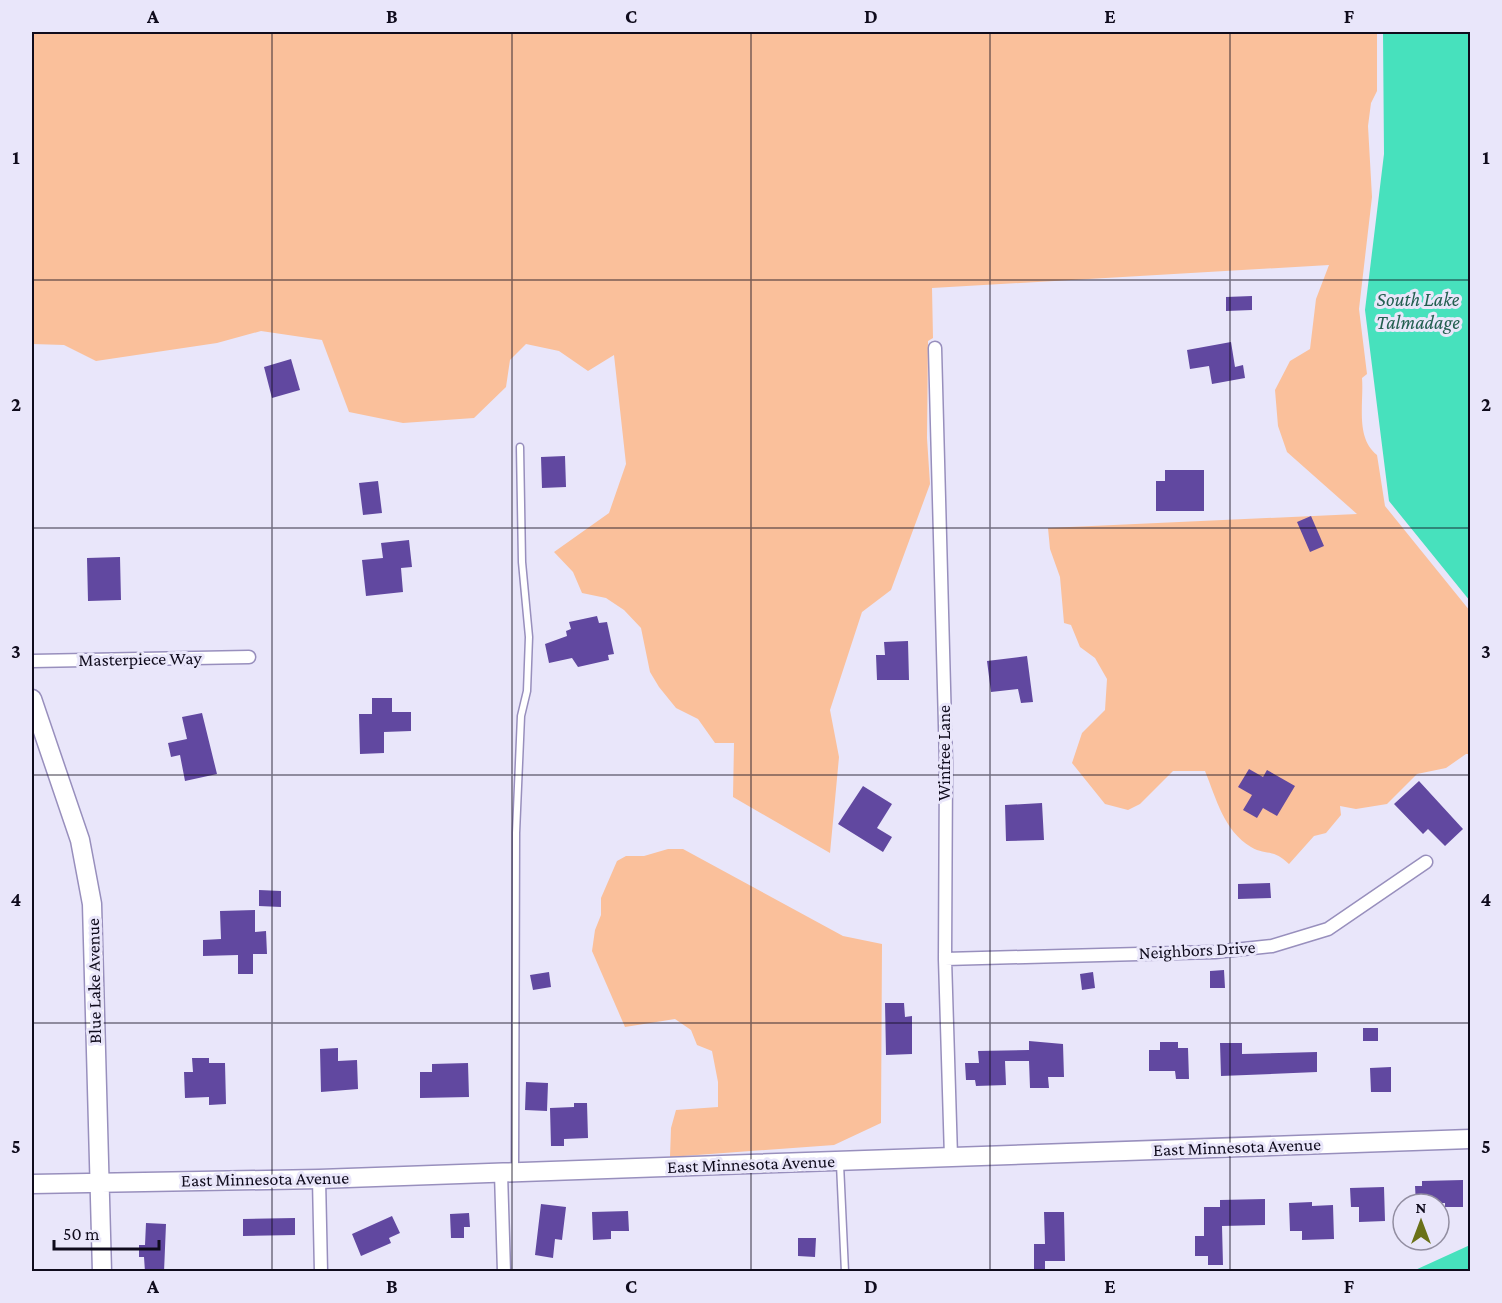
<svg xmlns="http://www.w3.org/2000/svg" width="1502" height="1303" viewBox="0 0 1502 1303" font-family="'Crimson Pro',serif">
<rect width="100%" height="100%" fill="#e9e6fa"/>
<path fill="#fac09b" d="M 32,32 L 1377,32 L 1377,91 L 1371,103 L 1368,126 L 1372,197 L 1359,309 L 1367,374 L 1362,378 C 1364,403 1355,438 1377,455 L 1385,506 L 1470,611 L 1470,754 L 1466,754 L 1446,768 L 1417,774 L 1387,804 L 1356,809 L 1340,806 L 1341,815 L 1326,833 L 1314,836 L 1289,864 C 1273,848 1266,856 1251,847 C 1224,831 1216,798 1205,771 L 1173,771 L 1140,804 L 1128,810 L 1105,804 L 1072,763 L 1082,733 L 1105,710 L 1107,679 L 1095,658 L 1080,647 L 1071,625 L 1064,623 L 1060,577 L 1050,549 L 1048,528 L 1357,514 L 1287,452 L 1278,426 L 1275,390 L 1290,361 L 1310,349 L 1316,299 L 1329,265 L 932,288 L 933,338 L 928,341 L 927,438 L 930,484 L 891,590 L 862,612 L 830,710 L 839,757 L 830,853 L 733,797 L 734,743 L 715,743 L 698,719 L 676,708 L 659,687 L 650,672 L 641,628 L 624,610 L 606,598 L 582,593 L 573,572 L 554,552 L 609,513 L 626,464 L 614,355 L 588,371 L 559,351 L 526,344 L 510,360 L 506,387 L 474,418 L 403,423 L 349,412 L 322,340 L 261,331 L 217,343 L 96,361 L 64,345 L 32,344 Z
M 668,849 L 683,849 L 843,936 L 882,944 L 881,1123 L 834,1145 L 670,1157 L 671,1128 L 676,1110 L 718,1107 L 718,1082 L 712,1051 L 697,1045 L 691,1030 L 675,1019 L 625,1027 L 592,951 L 595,930 L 601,915 L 601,898 L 617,861 L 626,856 L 644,856 Z"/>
<path fill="#47e1bd" d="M 1383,32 L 1470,32 L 1470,601 L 1389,501 L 1365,310 L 1384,154 Z
M 1470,1245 L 1470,1271 L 1413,1271 Z"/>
<path fill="#6148a0" d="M 1252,296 L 1252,310 L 1226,311 L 1226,297 Z
M 1231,342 L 1235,367 L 1243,365 L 1245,378 L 1212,384 L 1209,366 L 1190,369 L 1187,350 Z
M 291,359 L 300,390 L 272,398 L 264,367 Z
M 565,456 L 566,487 L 542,488 L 541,457 Z
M 1165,470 L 1204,470 L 1204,511 L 1156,511 L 1156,481 L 1165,481 Z
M 378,481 L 382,513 L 363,515 L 359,483 Z
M 1311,516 L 1324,546 L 1310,552 L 1297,522 Z
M 409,540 L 412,567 L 401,568 L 403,592 L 366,596 L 362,560 L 383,558 L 381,543 Z
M 120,557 L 121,600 L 88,601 L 87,558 Z
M 597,616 L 599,623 L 607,622 L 614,654 L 608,655 L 609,660 L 578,667 L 572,658 L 549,663 L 545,644 L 567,636 L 566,631 L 571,629 L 569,622 Z
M 908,641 L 909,680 L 877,680 L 876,655 L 885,655 L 884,642 Z
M 1027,656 L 1033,702 L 1021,703 L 1018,689 L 991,692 L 987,661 Z
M 372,698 L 392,698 L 392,712 L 411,712 L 411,731 L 384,732 L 384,753 L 360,754 L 359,714 L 372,714 Z
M 202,713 L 217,774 L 185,781 L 180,755 L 171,757 L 168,743 L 187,739 L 182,717 Z
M 1249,769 L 1263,777 L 1267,770 L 1295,786 L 1277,816 L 1263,808 L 1257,818 L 1243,810 L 1252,795 L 1238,787 Z
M 1419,781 L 1463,829 L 1445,846 L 1428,829 L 1423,834 L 1394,804 Z
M 863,786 L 892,804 L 877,828 L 892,837 L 883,852 L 838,824 Z
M 1042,803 L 1044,840 L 1006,841 L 1005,805 Z
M 1270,883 L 1271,898 L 1238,899 L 1238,884 Z
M 259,890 L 281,891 L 281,907 L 259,906 Z
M 255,910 L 255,932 L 266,931 L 267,954 L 253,954 L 253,974 L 238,974 L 238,955 L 203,956 L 203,940 L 221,939 L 220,911 Z
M 1224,970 L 1225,988 L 1210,988 L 1210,971 Z
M 549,972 L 551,987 L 533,990 L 530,975 Z
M 1093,972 L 1095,988 L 1082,990 L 1080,974 Z
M 885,1003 L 904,1003 L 905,1017 L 912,1016 L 912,1054 L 886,1055 Z
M 1363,1028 L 1378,1028 L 1378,1041 L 1363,1041 Z
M 1029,1041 L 1063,1044 L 1064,1077 L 1048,1077 L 1049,1088 L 1030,1088 L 1029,1061 L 1005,1061 L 1006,1085 L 976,1086 L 975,1080 L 966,1080 L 965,1063 L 979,1063 L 978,1051 L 1029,1050 Z
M 1160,1042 L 1178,1042 L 1178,1048 L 1188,1048 L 1189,1079 L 1176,1079 L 1175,1071 L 1149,1071 L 1149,1050 L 1160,1050 Z
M 1220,1043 L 1242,1043 L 1242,1054 L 1317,1052 L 1317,1072 L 1221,1076 Z
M 338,1048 L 338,1061 L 357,1060 L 358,1089 L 321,1092 L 320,1049 Z
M 192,1058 L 209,1058 L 209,1063 L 225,1063 L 226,1104 L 209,1105 L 209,1097 L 185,1098 L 184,1072 L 193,1072 Z
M 468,1063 L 469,1097 L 420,1098 L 420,1072 L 432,1072 L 432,1064 Z
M 1391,1067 L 1391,1092 L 1371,1092 L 1370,1068 Z
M 526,1082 L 548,1083 L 547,1111 L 525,1110 Z
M 574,1103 L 587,1103 L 588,1138 L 564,1139 L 564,1146 L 551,1146 L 550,1108 L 574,1107 Z
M 1463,1180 L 1463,1207 L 1445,1207 L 1445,1203 L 1416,1204 L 1415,1186 L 1422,1186 L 1422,1181 Z
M 1384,1187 L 1385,1221 L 1359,1222 L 1359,1207 L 1351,1207 L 1350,1188 Z
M 1265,1199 L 1265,1225 L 1222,1226 L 1223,1265 L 1208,1265 L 1208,1256 L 1195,1256 L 1195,1236 L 1204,1236 L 1204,1207 L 1220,1207 L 1220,1200 Z
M 1312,1202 L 1312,1206 L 1333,1205 L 1334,1239 L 1302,1240 L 1302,1231 L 1290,1231 L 1289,1203 Z
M 541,1204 L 566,1207 L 562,1240 L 555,1239 L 553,1258 L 535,1255 Z
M 628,1211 L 629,1231 L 611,1231 L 611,1239 L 593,1240 L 592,1212 Z
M 1044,1212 L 1064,1212 L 1065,1261 L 1045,1261 L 1045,1272 L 1034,1272 L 1034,1244 L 1045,1244 Z
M 469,1213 L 470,1227 L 464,1227 L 464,1238 L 451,1238 L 450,1214 Z
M 392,1216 L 400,1233 L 389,1238 L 391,1243 L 361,1256 L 352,1234 Z
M 295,1218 L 295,1235 L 243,1236 L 243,1219 Z
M 146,1223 L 166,1224 L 164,1272 L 145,1272 L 144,1257 L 139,1257 L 139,1245 L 145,1245 Z
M 798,1238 L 816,1238 L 815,1257 L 798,1256 Z"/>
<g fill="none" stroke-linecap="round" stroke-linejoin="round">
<defs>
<path id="lane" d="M 840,1164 L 845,1272
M 515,1171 L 516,833 L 521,716 L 527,691 L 529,637 L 522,562 L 520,447"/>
<path id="street" d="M 935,348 L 946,763 L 945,959 L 951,1157
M 32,661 L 249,657
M 945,959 L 1215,952 L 1272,946 L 1328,929 L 1426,862
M 501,1173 L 504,1272
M 319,1179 L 321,1272"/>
<path id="secondary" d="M 32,699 L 80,840 L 92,904 L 102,1272
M 32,1184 L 319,1179 L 1470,1139"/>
</defs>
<use href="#lane" stroke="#988fbd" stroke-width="9"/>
<use href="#street" stroke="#988fbd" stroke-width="15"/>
<use href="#secondary" stroke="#988fbd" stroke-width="21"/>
<use href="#lane" stroke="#fff" stroke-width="6"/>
<use href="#street" stroke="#fff" stroke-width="12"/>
<use href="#secondary" stroke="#fff" stroke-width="18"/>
</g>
<path fill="none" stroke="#0f0b1c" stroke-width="1.5" stroke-opacity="0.55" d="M 272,32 L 272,1272M 512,32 L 512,1272M 751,32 L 751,1272M 990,32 L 990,1272M 1230,32 L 1230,1272M 32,280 L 1470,280M 32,528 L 1470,528M 32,775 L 1470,775M 32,1023 L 1470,1023"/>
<g text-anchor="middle" stroke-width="6" stroke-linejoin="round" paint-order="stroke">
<g font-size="18" fill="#0f0b1c" stroke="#e9e6fa">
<text transform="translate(140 659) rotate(-1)" y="6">Masterpiece Way</text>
<text transform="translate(944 753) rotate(-90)" y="6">Winfree Lane</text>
<text transform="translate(1197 950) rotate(-3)" y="6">Neighbors Drive</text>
<text transform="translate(94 981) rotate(-91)" y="6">Blue Lake Avenue</text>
<text transform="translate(1237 1147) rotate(-2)" y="6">East Minnesota Avenue</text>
<text transform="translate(751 1164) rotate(-2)" y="6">East Minnesota Avenue</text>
<text transform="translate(265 1179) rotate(-1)" y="6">East Minnesota Avenue</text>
</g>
<g font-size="20" font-style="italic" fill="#235f50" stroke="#e9e6fa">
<text x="1418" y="306">South Lake<tspan x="1418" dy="23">Talmadage</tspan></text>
</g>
</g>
<rect width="1502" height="1303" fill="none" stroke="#e9e6fa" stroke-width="66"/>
<g transform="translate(1421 1222)"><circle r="28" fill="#e9e6fa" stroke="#928ea1" stroke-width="1.5"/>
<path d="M0-4.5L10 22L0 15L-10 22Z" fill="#6a7118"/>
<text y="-9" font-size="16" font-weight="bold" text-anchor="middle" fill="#0f0b1c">N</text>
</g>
<path d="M54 1240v9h105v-9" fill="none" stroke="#0f0b1c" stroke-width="3"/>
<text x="63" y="1240" font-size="18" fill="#0f0b1c" stroke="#e9e6fa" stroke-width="4.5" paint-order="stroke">50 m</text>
<rect x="33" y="33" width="1436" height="1237" fill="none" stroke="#0f0b1c" stroke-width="2"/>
<g font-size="20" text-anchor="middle" font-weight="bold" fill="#0f0b1c">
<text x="153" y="23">A</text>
<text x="392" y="23">B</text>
<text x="631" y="23">C</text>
<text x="871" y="23">D</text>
<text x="1110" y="23">E</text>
<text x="1349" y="23">F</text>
<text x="16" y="164">1</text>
<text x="1486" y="164">1</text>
<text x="16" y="411">2</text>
<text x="1486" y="411">2</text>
<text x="16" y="658">3</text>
<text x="1486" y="658">3</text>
<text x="16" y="906">4</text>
<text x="1486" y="906">4</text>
<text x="16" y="1153">5</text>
<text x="1486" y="1153">5</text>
<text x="153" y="1293">A</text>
<text x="392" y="1293">B</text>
<text x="631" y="1293">C</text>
<text x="871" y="1293">D</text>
<text x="1110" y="1293">E</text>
<text x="1349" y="1293">F</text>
</g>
</svg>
